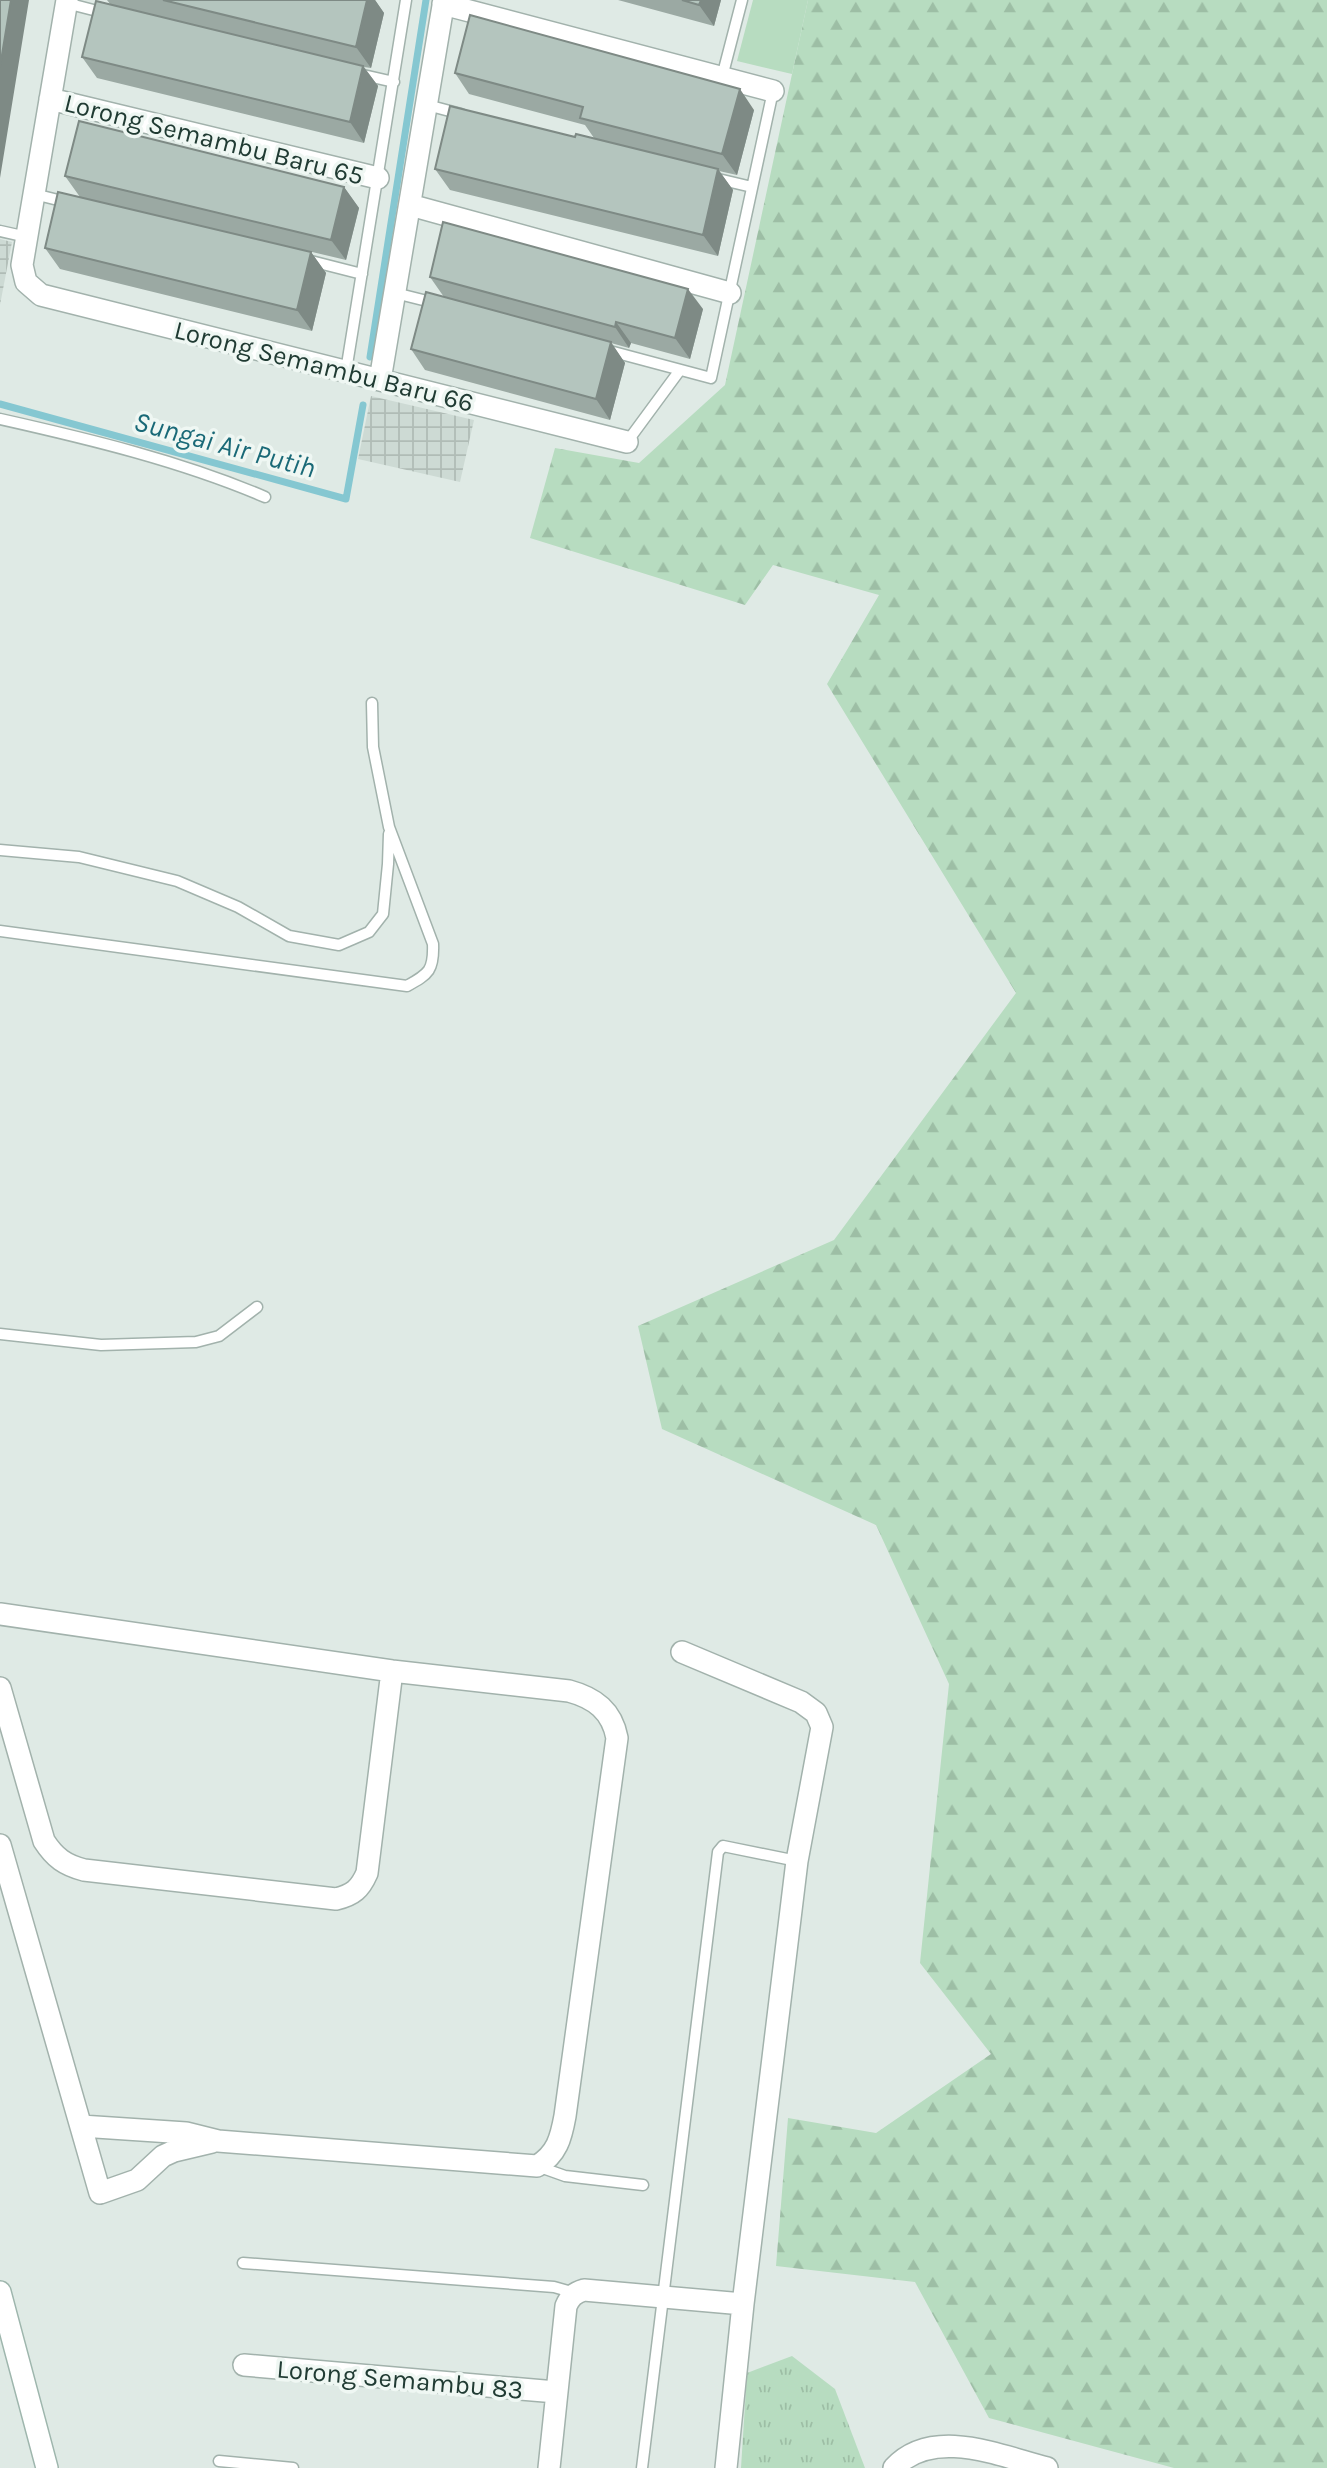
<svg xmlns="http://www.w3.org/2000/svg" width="1327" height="2468" viewBox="0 0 1327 2468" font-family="Karla,sans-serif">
<defs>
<pattern id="industrial-grid" width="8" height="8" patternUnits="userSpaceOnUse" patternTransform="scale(1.75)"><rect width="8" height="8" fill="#cddad4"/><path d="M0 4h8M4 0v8" fill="none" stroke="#b0bcb6"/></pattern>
<pattern id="grass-tufts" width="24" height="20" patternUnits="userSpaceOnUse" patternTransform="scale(1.75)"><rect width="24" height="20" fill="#b7dcc0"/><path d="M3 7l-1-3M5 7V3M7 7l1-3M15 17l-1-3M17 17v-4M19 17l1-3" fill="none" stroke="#9dbea5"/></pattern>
<pattern id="forest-firs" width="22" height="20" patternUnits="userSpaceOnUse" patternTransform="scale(1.75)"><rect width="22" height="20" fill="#b7dcc0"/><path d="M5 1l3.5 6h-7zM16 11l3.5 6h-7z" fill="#9dbea5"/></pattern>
</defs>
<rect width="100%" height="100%" fill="#dfeae5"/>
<path fill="url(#industrial-grid)" d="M 0,239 L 12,242 L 0,305 Z
M 371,396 L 474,420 L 460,482 L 358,459 Z"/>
<path fill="url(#grass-tufts)" d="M 792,2356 L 835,2389 L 865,2468 L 741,2468 L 747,2373 Z"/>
<path fill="url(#forest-firs)" d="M 808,0 L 1327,0 L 1327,2468 L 1174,2468 L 989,2418 L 915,2282 L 776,2266 L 788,2118 L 876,2133 L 991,2054 L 920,1963 L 949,1684 L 876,1525 L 662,1429 L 638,1326 L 834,1240 L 1016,993 L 827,684 L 879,595 L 773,565 L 745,605 L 530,538 L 555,448 L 639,463 L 725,385 Z"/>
<path fill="#b7dcc0" d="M 753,0 L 808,0 L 792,74 L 737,61 Z"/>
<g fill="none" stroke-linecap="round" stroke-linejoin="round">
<path stroke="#85c7d1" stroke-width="7" d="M 370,357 L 426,0
M 0,404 L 346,499 L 363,405"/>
<defs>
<path id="lane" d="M 66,3 L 105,13
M 359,74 L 394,82
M 722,77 L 742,0
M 427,105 L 461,114
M 714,178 L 752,187
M 34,194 L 70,203
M 0,231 L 27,237
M 307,260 L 362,274
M 395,293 L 435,303
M 606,350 L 711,378 L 773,91
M 346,371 L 406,0
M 0,419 C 89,439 181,461 265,497
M 627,442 L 680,370
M 0,850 L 79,857 L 177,881 L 238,907 L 289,936 L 339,945 L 369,932 L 383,914 L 388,864 L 389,834
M 0,931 L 407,986 C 429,974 434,970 433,944 L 389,827 L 373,747 L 372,703
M 0,1334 L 101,1345 L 196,1342 L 219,1336 L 257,1307
M 537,2166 L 565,2176 L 643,2185
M 243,2263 L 554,2287 L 575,2293
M 219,2461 L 293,2468
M 642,2468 L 718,1852 L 723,1846 L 797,1861"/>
<path id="street" d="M 67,0 L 22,265 L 26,282 L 41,295 L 627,442
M 443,4 L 773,91
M 50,99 L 378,178
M 410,205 L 730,293
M 380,380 L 444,0
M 0,1614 L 392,1671 L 569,1691 C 595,1698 612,1711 617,1738 L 565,2116 C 561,2138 557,2154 537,2166 L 218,2141 L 186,2133 L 81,2126
M 682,1652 L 801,1702 L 816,1713 L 822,1727 L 797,1861 L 743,2304 L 726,2468
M 0,1688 L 44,1841 C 55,1858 65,1865 84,1870 L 336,1899 C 353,1895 360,1889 367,1873 L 392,1671
M 0,1845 L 100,2193 L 137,2180 L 163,2156 L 174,2151 L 212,2142
M 244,2365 L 556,2392
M 549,2468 L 566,2306 C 570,2297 574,2293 584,2290 L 743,2304
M 894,2468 C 933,2426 1000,2456 1047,2468"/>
<path id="secondary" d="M 0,2292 L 47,2468"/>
</defs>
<use href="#lane" stroke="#a2b2ac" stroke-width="13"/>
<use href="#street" stroke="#a2b2ac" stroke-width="24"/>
<use href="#secondary" stroke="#9eb6ad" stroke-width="24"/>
<use href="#lane" stroke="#fff" stroke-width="10"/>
<use href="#street" stroke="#fff" stroke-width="21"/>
<use href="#secondary" stroke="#fff" stroke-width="21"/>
</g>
<path fill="#9ba9a3" d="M 107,0 L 375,0 L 384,13 L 371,68 L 364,67 L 378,86 L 364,143 L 97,78 L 82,57 L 110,4 Z
M 618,0 L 721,0 L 714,26 Z
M 455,73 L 754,110 L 737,175 L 719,171 L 733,190 L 718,256 L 450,190 L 435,169 L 575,137 L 594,138 L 585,125 L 469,94 Z
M 65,176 L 344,187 L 359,208 L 346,260 L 127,208 L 311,252 L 326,273 L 312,331 L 60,269 L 45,248 L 80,197 Z
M 430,277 L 703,309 L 690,359 L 631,343 L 629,348 L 611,343 L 625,363 L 610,420 L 425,370 L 411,349 L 444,297 Z"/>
<path fill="#7e8a85" d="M 11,0 L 29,0 L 0,178 L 0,67 Z
M 367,0 L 375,0 L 384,13 L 371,68 L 356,47 Z
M 701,0 L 721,0 L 714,26 L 699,5 Z
M 363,66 L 378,86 L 364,143 L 350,122 Z
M 740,89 L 754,110 L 737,175 L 722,154 Z
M 718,169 L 733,190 L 718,256 L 703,235 Z
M 344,187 L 359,208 L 346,260 L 331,240 Z
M 311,252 L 326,273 L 312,331 L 297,310 Z
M 688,289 L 703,309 L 690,359 L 675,338 Z
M 616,322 L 631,343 L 629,348 L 615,327 Z
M 611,342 L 625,363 L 610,420 L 596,399 Z"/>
<path fill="#b4c5be" stroke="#7e8a85" stroke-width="2" d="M 0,0 L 11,0 L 0,67 Z
M 163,0 L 367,0 L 356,47 Z
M 682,0 L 701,0 L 699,5 Z
M 96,1 L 363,66 L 350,122 L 82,57 Z
M 470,15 L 740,89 L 722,154 L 580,118 L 583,107 L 455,73 Z
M 450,106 L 575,137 L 576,134 L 718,169 L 703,235 L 435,169 Z
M 79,121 L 344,187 L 331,240 L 65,176 Z
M 58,192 L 311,252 L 297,310 L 45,248 Z
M 443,222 L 688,289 L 675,338 L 616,322 L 615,327 L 430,277 Z
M 426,292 L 611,342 L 596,399 L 411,349 Z"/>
<g text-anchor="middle" stroke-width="7" stroke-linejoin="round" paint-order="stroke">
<g font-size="26" fill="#203b33" stroke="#eff7f3">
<text transform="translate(214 139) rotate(14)" y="9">Lorong Semambu Baru 65</text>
<text transform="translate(324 366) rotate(14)" y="9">Lorong Semambu Baru 66</text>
<text transform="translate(400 2379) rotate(5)" y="9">Lorong Semambu 83</text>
</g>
<g font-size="28" font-style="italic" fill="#196977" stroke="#eff7f3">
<text transform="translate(225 444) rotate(15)" y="10">Sungai Air Putih</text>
</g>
</g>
</svg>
